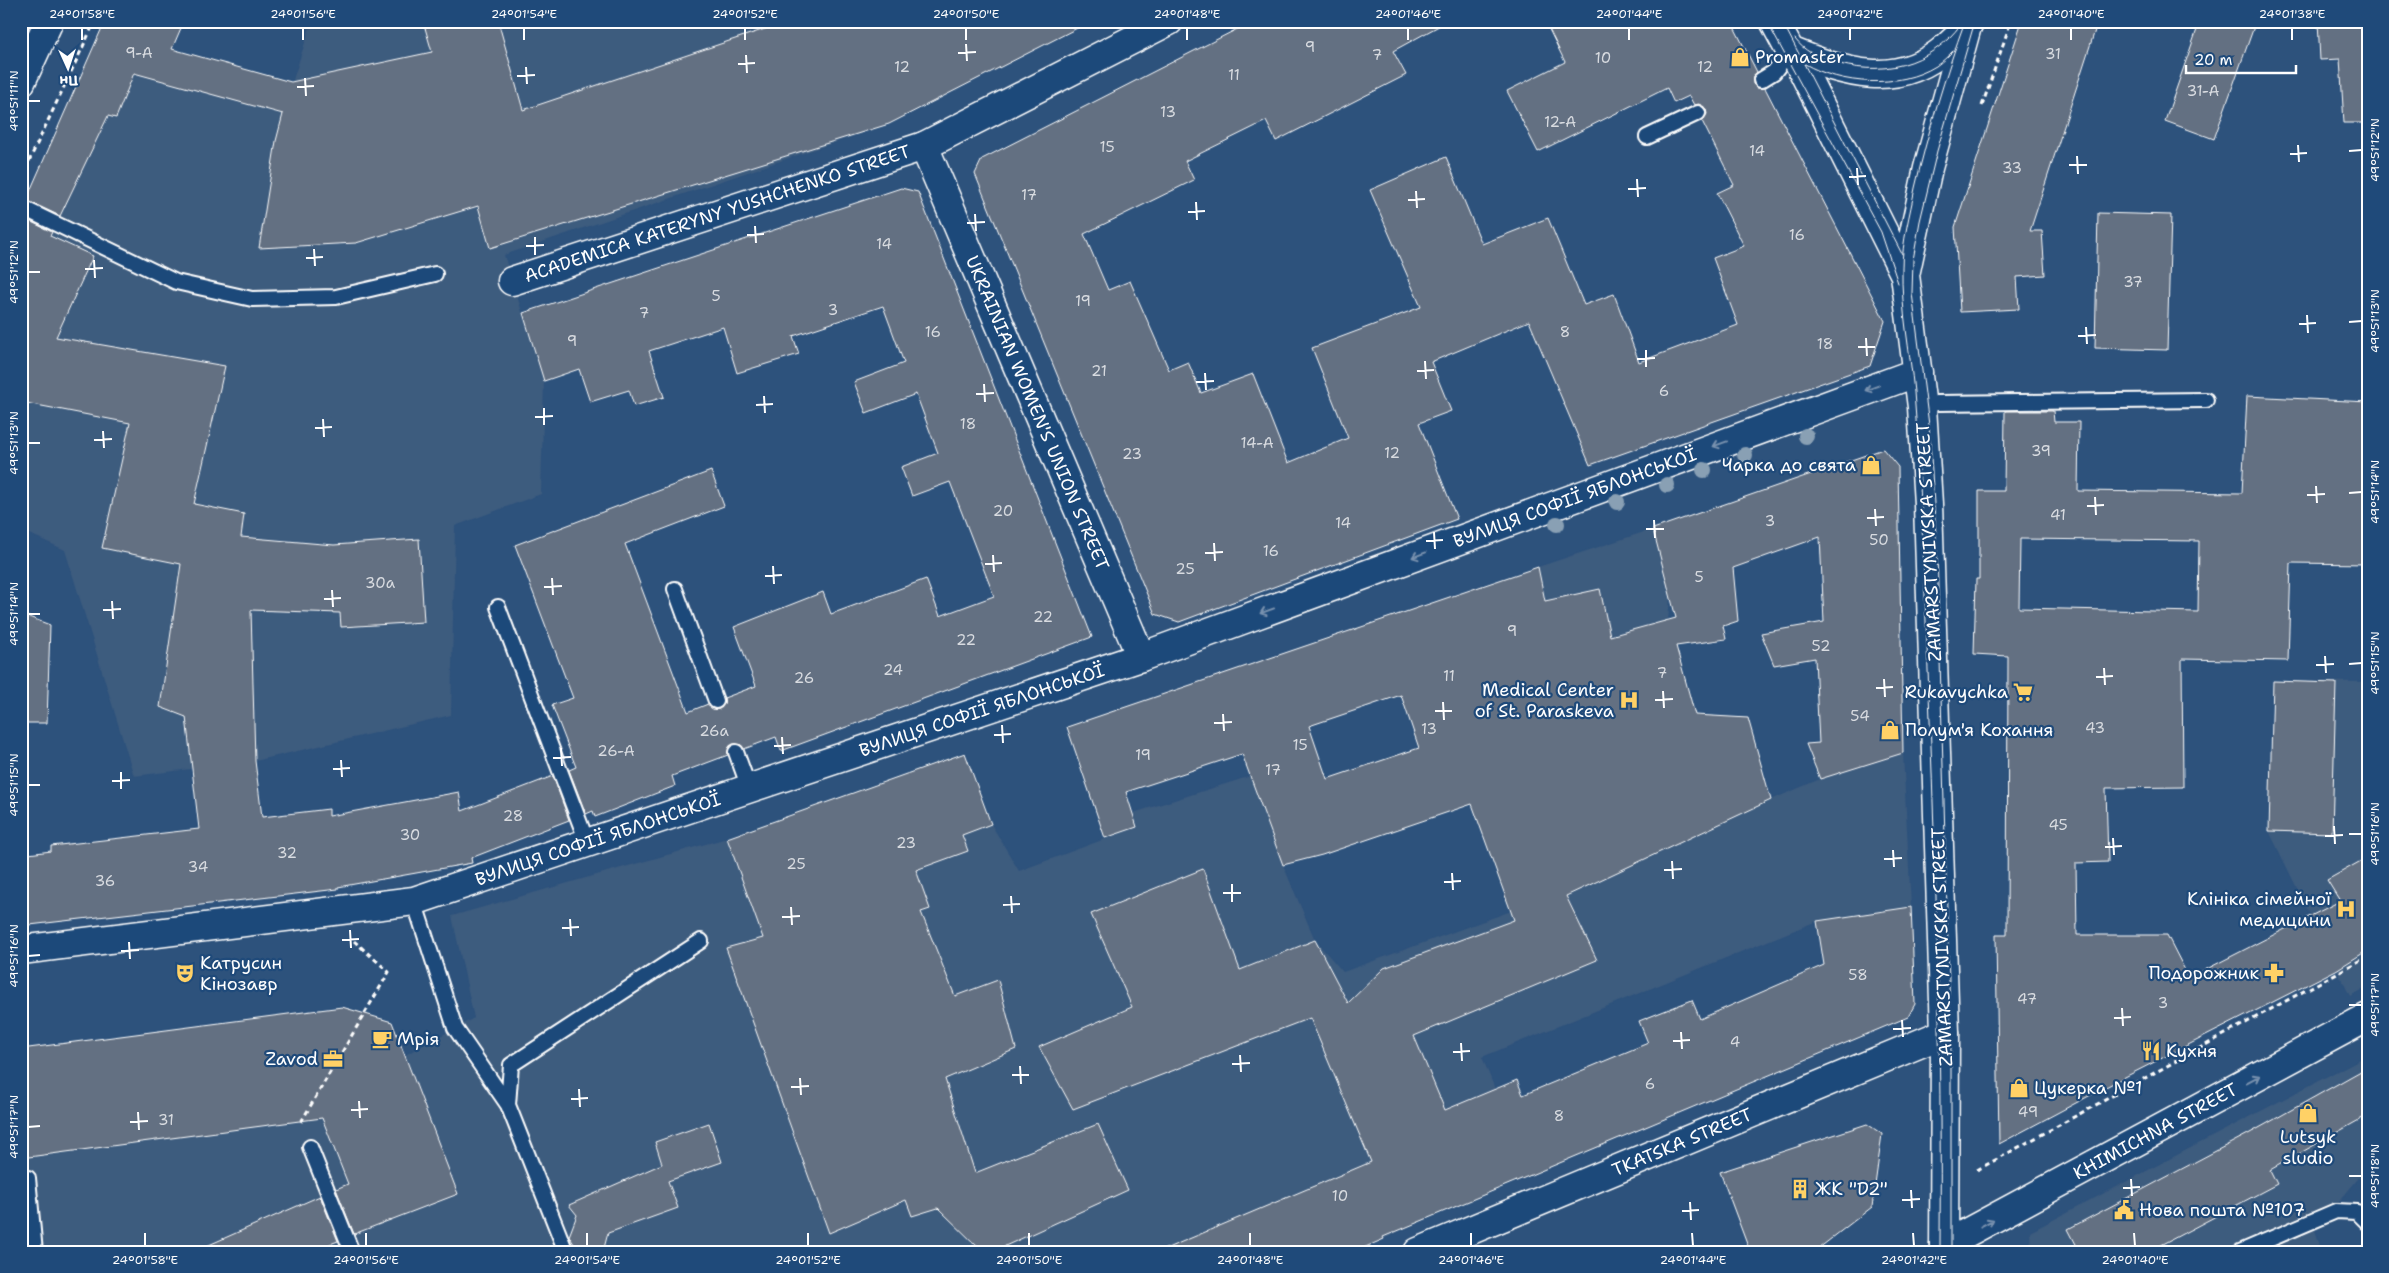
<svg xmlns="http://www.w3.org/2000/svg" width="2389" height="1273" viewBox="0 0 2389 1273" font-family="'Shantell Sans',sans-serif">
<rect width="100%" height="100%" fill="#2d527c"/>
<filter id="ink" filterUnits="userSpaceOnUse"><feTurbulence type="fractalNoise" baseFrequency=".02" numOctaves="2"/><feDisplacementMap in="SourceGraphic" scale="10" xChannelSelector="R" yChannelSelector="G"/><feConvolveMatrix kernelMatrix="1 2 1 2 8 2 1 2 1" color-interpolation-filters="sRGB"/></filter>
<g filter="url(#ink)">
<path fill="#3d5b7e" d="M 312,21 L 838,21 L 889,124 L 504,255 L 544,381 L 541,494 L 455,526 L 451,715 L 255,761 L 134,776 L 65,550 L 21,530 L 21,202 L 28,195 L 89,60 L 282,114 Z
M 1653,529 L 1670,598 L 1668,620 L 1695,715 L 1748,718 L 1771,800 L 1820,779 L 1903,753 L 1911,907 L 1817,921 L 1482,1057 L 1495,1089 L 1425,1219 L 1384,1239 L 1354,1252 L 21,1252 L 21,1049 L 342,1007 L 392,1022 L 405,1055 L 474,1018 L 452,916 L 727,838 L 965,753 L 991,824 L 1019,871 L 1137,827 L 1133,813 L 1251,776 L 1283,865 L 1315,940 L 1343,972 L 1616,873 L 1564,685 L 1538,567 Z
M 2273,681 L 2368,682 L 2368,986 L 2350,996 L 2269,831 Z
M 2368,1055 L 2368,1167 L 2315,1230 L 2322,1252 L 2031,1252 L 2030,1232 Z"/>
<path fill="#637082" stroke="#fff" fill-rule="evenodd" d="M 105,21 L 184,21 L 172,49 L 291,82 L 432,52 L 423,21 L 498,21 L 523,110 L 789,21 L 1091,21 L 889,124 L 490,248 L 478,206 L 356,243 L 259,248 L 276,141 L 283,114 L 134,73 L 116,118 L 108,116 L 60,216 L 26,200 Z
M 1253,21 L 1448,21 L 1393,51 L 1406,75 L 1276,141 L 1266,121 L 1185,161 L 1194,180 L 1084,234 L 1108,290 L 1130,281 L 1169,370 L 1188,362 L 1201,393 L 1253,374 L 1288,463 L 1348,438 L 1312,348 L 1421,307 L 1370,190 L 1446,157 L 1482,244 L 1548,218 L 1584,305 L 1614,294 L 1639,362 L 1738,325 L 1713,258 L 1744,246 L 1717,193 L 1734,185 L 1702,121 L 1707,114 L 1706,109 L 1699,104 L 1694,105 L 1689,96 L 1674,103 L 1667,88 L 1538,152 L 1507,91 L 1565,62 L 1545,21 L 1731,21 L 1757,72 L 1753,76 L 1753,84 L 1757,88 L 1765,88 L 1885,321 L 1870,366 L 1590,465 L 1529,321 L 1431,362 L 1451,411 L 1419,423 L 1457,519 L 1179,622 L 1155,614 L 975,174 L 982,159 Z
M 2022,21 L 2098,21 L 2030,231 L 2042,231 L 2045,275 L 2017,277 L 2019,309 L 1960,312 L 1955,227 Z
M 2200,21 L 2256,21 L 2214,139 L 2165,121 Z
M 2318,21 L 2368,21 L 2368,123 L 2344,123 L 2340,59 L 2320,60 Z
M 901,188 L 918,192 L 1092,637 L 781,751 L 776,737 L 744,749 L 741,745 L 734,744 L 729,747 L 728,755 L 672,776 L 675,786 L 595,817 L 593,811 L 586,814 L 569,770 L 576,767 L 552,705 L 573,698 L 515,545 L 711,471 L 724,506 L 625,544 L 688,712 L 708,704 L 714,709 L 719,709 L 724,703 L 724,698 L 756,686 L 734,627 L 823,592 L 831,614 L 926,579 L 940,616 L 994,596 L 950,482 L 912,496 L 901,467 L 938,453 L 916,394 L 866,413 L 854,382 L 904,363 L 883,306 L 793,336 L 799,354 L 737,373 L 723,327 L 649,351 L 664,397 L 634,406 L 629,390 L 590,402 L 579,369 L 544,381 L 523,313 Z
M 2098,213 L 2171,215 L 2167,350 L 2095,348 Z
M 21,217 L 52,232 L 50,236 L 93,256 L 56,337 L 225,366 L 194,504 L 244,514 L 241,537 L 334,545 L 419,539 L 424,622 L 341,627 L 340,613 L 251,610 L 255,761 L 262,817 L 329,809 L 329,816 L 459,792 L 462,811 L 553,776 L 569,820 L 471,858 L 472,863 L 338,887 L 338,889 L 21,926 L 21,855 L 51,851 L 51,846 L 199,829 L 186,717 L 160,707 L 181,564 L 102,548 L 130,423 L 21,402 Z
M 2247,396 L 2368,402 L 2368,564 L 2291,563 L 2288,661 L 2182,659 L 2183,787 L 2106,788 L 2108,862 L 2076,863 L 2077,935 L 2167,935 L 2189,978 L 2340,901 L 2327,880 L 2368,857 L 2368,950 L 2336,970 L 2119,1080 L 1999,1144 L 1996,935 L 2007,935 L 2008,656 L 1974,654 L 1976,579 L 1979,579 L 1979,491 L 2004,491 L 2005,411 L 2053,411 L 2054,422 L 2079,422 L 2078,491 L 2242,493 ZM 2020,539 L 2199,541 L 2198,612 L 2019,608 Z
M 1883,449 L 1898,467 L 1903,753 L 1820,779 L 1806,744 L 1819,743 L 1815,658 L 1774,665 L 1761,633 L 1824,622 L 1820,537 L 1733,568 L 1738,621 L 1723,626 L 1726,639 L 1676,646 L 1695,715 L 1748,718 L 1771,800 L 1566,896 L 1597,960 L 1414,1036 L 1445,1110 L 1517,1080 L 1523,1095 L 1648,1043 L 1639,1021 L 1692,1000 L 1700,1019 L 1824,965 L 1817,921 L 1911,907 L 1915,1004 L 1908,1017 L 1383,1237 L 1384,1239 L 1354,1252 L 1158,1252 L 1371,1162 L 1310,1018 L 1073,1109 L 1039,1047 L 1132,1007 L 1091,914 L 1203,869 L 1240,970 L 1315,940 L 1348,1003 L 1384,968 L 1514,920 L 1472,804 L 1322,855 L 1283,865 L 1242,754 L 1126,792 L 1137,827 L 1105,838 L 1067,727 L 1538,567 L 1545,601 L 1600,589 L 1610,636 L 1676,618 L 1653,529 ZM 1401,695 L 1419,748 L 1327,779 L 1309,726 Z
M 21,614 L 50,625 L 47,723 L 21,723 Z
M 2273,681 L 2336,683 L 2332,833 L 2269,831 Z
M 965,753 L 991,824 L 962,835 L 968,851 L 916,870 L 930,909 L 921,912 L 955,996 L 998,980 L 1016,1049 L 945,1079 L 975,1173 L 1098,1124 L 1128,1190 L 992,1252 L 983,1252 L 938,1208 L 912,1216 L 906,1200 L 829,1233 L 726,948 L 763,938 L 727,838 Z
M 342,1007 L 392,1022 L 458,1194 L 354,1234 L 336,1189 L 348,1184 L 322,1118 L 21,1158 L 21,1049 Z
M 2368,1067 L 2368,1115 L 2270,1170 L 2277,1184 L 2148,1252 L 2080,1252 L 2068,1229 L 2250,1133 Z
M 709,1123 L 722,1162 L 668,1181 L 678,1208 L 608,1233 L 604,1248 L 579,1252 L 569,1236 L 577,1215 L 569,1205 L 662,1164 L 655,1142 Z
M 1867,1124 L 1882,1134 L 1872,1207 L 1814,1252 L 1750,1252 L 1720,1172 Z
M 320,1196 L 338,1241 L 309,1252 L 193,1252 Z"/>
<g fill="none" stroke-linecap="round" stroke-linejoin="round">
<defs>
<path id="service" d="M 1761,80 L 1774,72 L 1790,51
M 1647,137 L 1698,113
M 21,207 L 176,282 L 252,299 L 336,297 L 435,274
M 1922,407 L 1937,403 L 2206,400
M 675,589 L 716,701
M 498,607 L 587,842
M 736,752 L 749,788
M 414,901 L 455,1028 L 508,1105
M 310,1147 L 352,1252
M 28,1178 L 35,1252
M 566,1252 L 508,1105 L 511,1065 L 701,941
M 2240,1252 L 2336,1211 L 2357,1212 L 2368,1223"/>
<g id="minor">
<path id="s1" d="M 924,146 L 1141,657"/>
<path id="s2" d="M 512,281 L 924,146 L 1169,21"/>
<path id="s3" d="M 21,950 L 414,901 L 1141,657 L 1918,372"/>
<path id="s4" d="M 1418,1252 L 1945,1033"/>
</g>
<g id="tertiary">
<path d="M 21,82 L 49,21"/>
<path id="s5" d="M 1944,1245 L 2368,1017"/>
</g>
<path id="secondary" d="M 1790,51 L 1797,59 L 1905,275
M 1944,1252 L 1945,1033 L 1928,504 L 1922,407 L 1905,275 L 1928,168 L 1966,30"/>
<path id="primary" d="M 1774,21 L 1790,51 C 1845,73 1898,91 1947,47 C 1956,39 1965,32 1970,21"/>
</defs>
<use href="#service" stroke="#fff" stroke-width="18"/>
<use href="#minor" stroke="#fff" stroke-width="31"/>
<use href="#tertiary" stroke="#fff" stroke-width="31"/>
<use href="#secondary" stroke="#fff" stroke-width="31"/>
<use href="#primary" stroke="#fff" stroke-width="31"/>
<path stroke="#fff" stroke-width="3" stroke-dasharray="5 4" stroke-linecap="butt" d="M 1982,106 L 2011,21
M 21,178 L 95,21
M 301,1122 L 389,972 L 354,941
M 1977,1170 L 2368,956"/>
<use href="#service" stroke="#1f4a7a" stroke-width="14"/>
<use href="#minor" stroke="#1f4a7a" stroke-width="28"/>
<use href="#tertiary" stroke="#1f4a7a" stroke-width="28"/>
<use href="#secondary" stroke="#1f4a7a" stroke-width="28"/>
<use href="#primary" stroke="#1f4a7a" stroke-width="28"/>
<path stroke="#fff" stroke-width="1" d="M 1782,21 L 1902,254
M 1772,31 L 1881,232 L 1898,283
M 1795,39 C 1804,51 1817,57 1830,61 C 1879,78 1931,66 1961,24
M 1805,64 C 1841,85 1899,89 1936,66 C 1942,62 1948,56 1953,51
M 1940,1252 C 1942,1042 1935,832 1926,622 C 1923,546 1920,469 1914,392 C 1910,351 1901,310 1902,268 C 1902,242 1910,214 1915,188 C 1928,132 1945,76 1965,21
M 1951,1252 L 1951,1054 L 1937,551 L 1929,425 L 1912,293 L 1913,260 L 1920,221 L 1937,151 L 1975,21"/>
</g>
<g fill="#89a0b4">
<circle cx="1806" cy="436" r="8"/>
<circle cx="1745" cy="455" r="8"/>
<circle cx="1704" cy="470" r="8"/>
<circle cx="1667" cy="485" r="8"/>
<circle cx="1617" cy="502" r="8"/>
<circle cx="1557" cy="524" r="8"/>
</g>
<defs><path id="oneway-shaft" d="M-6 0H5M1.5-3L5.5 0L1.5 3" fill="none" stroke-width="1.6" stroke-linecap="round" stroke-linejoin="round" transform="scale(1.25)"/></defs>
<g stroke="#7992af">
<use href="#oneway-shaft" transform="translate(1872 388) rotate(160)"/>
<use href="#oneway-shaft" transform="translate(1720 444) rotate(160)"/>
<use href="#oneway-shaft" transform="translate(1419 555) rotate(160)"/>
<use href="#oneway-shaft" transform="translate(1267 611) rotate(160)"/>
<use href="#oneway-shaft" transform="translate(2253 1079) rotate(-28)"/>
<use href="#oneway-shaft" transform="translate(1987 1223) rotate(-28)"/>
</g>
</g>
<path fill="none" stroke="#fff" stroke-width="2" d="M 82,28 L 82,40M 303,28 L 303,40M 524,28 L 524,40M 745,28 L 745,40M 966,28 L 966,40M 1187,28 L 1187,40M 1408,28 L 1408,40M 1629,28 L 1629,40M 1850,28 L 1850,40M 2071,28 L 2071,40M 2292,28 L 2292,40M 966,44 L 967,61M 958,53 L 976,52M 746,55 L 747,73M 738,64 L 755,63M 526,67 L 527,84M 517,76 L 535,75M 305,78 L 306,96M 297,87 L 314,86M 28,101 L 40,101M 2298,145 L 2299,162M 2349,151 L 2362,150M 2290,154 L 2307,153M 2077,156 L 2078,174M 2069,165 L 2087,165M 1857,168 L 1858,185M 1849,177 L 1866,176M 1637,179 L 1638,197M 1628,189 L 1646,188M 1416,191 L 1417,208M 1408,200 L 1425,199M 1196,202 L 1197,220M 1188,212 L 1205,211M 975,214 L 976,231M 967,223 L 985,222M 755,226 L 756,243M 747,235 L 764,234M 535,237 L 535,255M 526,246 L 544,245M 314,249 L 315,266M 306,258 L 323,257M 94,260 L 95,278M 85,269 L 103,268M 28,272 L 40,272M 2307,315 L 2308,333M 2349,322 L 2362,321M 2299,324 L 2316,323M 2086,327 L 2087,344M 2078,336 L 2096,335M 1866,338 L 1867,356M 1858,347 L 1875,347M 1646,350 L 1646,367M 1637,359 L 1655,358M 1425,361 L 1426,379M 1417,371 L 1434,370M 1205,373 L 1206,390M 1196,382 L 1214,381M 984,384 L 985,402M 976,394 L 994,393M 764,396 L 765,413M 756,405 L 773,404M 544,408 L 544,425M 535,417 L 553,416M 323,419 L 324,437M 315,428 L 332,427M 103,431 L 104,448M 94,440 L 112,439M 28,443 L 40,443M 2316,486 L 2317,503M 2349,493 L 2362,492M 2307,495 L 2325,494M 2095,497 L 2096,515M 2087,506 L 2104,505M 1875,509 L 1876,526M 1867,518 L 1884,517M 1654,520 L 1655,538M 1646,529 L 1664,529M 1434,532 L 1435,549M 1426,541 L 1443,540M 1214,543 L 1215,561M 1205,553 L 1223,552M 993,555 L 994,572M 985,564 L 1002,563M 773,566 L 774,584M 765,576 L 782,575M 552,578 L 553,595M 544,587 L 562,586M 332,590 L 333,607M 324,599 L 341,598M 112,601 L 113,619M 103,610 L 121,609M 28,614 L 40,614M 2325,656 L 2326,673M 2349,664 L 2362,663M 2316,665 L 2334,664M 2104,668 L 2105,685M 2096,677 L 2113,676M 1884,679 L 1885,697M 1876,688 L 1893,687M 1663,691 L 1664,708M 1655,700 L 1673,699M 1443,702 L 1444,720M 1435,711 L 1452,711M 1223,714 L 1224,731M 1214,723 L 1232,722M 1002,725 L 1003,743M 994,735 L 1011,734M 782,737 L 783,754M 774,746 L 791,745M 561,748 L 562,766M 553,758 L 571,757M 341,760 L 342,777M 333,769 L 350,768M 121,772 L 121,789M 112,781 L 130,780M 28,785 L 40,785M 2334,826 L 2335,844M 2349,834 L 2362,834M 2325,836 L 2343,835M 2113,838 L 2114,855M 2105,847 L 2122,846M 1893,850 L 1894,867M 1884,859 L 1902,858M 1672,861 L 1673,879M 1664,870 L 1682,869M 1452,873 L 1453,890M 1444,882 L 1461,881M 1232,884 L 1232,902M 1223,893 L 1241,893M 1011,896 L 1012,913M 1003,905 L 1020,904M 791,907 L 792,925M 782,917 L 800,916M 570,919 L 571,936M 562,928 L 579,927M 350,930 L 351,948M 342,940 L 359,939M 129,942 L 130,959M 121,951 L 139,950M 28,956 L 40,955M 2349,1005 L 2362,1005M 2122,1008 L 2123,1026M 2114,1018 L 2131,1017M 1902,1020 L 1903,1037M 1893,1029 L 1911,1028M 1681,1032 L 1682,1049M 1673,1041 L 1690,1040M 1461,1043 L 1462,1061M 1453,1052 L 1470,1051M 1240,1055 L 1241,1072M 1232,1064 L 1250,1063M 1020,1066 L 1021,1084M 1012,1075 L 1029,1075M 800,1078 L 801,1095M 791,1087 L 809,1086M 579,1089 L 580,1107M 571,1099 L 588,1098M 359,1101 L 360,1118M 351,1110 L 368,1109M 138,1112 L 139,1130M 130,1122 L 148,1121M 28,1127 L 40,1126M 2349,1176 L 2362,1176M 2131,1179 L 2132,1196M 2123,1188 L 2140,1187M 1911,1190 L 1912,1208M 1902,1200 L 1920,1199M 1690,1202 L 1691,1220M 1682,1211 L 1699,1210M 145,1233 L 145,1246M 366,1233 L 366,1246M 587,1233 L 587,1246M 808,1233 L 808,1246M 1029,1233 L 1029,1246M 1250,1233 L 1250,1246M 1471,1233 L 1471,1246M 1692,1233 L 1693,1246M 1913,1233 L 1914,1246M 2134,1233 L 2135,1246"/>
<defs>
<symbol id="shop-bare" viewBox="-9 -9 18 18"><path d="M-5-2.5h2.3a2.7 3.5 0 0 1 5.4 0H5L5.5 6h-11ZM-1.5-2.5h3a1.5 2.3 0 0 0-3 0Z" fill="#ffd166" stroke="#1f4a7a" stroke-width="2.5" paint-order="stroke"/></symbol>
<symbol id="supermarket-bare" viewBox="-9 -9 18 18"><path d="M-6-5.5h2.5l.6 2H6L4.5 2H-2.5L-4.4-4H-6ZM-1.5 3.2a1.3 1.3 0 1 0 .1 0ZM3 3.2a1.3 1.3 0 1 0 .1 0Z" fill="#ffd166" stroke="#1f4a7a" stroke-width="2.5" paint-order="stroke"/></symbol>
<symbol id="hospital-bare" viewBox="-9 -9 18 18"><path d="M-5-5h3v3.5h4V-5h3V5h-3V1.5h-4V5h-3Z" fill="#ffd166" stroke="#1f4a7a" stroke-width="2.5" paint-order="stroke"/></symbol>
<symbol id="theatre-bare" viewBox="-9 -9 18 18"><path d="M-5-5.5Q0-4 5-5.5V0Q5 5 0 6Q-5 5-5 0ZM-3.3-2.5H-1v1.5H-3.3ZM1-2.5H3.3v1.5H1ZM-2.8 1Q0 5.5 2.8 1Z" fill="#ffd166" stroke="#1f4a7a" stroke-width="2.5" paint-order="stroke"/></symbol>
<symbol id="pharmacy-bare" viewBox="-9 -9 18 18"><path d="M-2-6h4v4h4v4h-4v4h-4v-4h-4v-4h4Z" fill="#ffd166" stroke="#1f4a7a" stroke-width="2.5" paint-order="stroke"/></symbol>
<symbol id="cafe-bare" viewBox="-9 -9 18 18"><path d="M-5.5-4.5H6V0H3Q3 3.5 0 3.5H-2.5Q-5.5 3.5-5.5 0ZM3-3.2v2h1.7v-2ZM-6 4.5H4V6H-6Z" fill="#ffd166" stroke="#1f4a7a" stroke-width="2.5" paint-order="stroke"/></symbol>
<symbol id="restaurant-bare" viewBox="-9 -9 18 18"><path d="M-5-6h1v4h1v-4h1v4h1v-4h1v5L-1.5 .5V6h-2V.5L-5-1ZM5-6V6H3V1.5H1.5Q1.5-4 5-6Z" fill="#ffd166" stroke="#1f4a7a" stroke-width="2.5" paint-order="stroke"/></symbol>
<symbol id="office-bare" viewBox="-9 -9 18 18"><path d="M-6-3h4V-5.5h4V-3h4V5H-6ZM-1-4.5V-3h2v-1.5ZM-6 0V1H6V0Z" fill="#ffd166" stroke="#1f4a7a" stroke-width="2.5" paint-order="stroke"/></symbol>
<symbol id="building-bare" viewBox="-9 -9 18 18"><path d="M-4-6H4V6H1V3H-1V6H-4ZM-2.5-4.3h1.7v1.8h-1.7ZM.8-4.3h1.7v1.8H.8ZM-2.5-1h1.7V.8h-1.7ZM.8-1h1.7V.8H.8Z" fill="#ffd166" stroke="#1f4a7a" stroke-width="2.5" paint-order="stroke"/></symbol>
<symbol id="civic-bare" viewBox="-9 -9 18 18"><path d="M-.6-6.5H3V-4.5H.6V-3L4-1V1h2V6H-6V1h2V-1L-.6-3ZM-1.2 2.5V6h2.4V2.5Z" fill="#ffd166" stroke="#1f4a7a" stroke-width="2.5" paint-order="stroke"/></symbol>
</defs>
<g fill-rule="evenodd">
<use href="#shop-bare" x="1726" y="43" width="28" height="28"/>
<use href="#shop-bare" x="1857" y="451" width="28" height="28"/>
<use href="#supermarket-bare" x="2009" y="678" width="28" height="28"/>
<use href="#hospital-bare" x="1615" y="686" width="28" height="28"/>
<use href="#shop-bare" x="1876" y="716" width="28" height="28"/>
<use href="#hospital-bare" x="2332" y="895" width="28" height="28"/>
<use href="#theatre-bare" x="171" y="959" width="28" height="28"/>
<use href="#pharmacy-bare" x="2260" y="959" width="28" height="28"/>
<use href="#cafe-bare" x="368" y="1025" width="28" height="28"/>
<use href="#restaurant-bare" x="2137" y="1037" width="28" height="28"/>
<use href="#office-bare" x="319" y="1045" width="28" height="28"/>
<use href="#shop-bare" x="2005" y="1074" width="28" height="28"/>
<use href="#shop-bare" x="2294" y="1099" width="28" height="28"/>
<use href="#building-bare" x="1786" y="1175" width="28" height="28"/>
<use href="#civic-bare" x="2110" y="1196" width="28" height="28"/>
</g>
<g text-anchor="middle" stroke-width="4.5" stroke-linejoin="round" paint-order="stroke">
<g font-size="15" fill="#d8dbe0">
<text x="1310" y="52">9</text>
<text x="139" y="58">9-А</text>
<text x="2053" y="59">31</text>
<text x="1377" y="60">7</text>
<text x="1603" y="63">10</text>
<text x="902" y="72">12</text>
<text x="1705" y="72">12</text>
<text x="1234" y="80">11</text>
<text x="2203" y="96">31-А</text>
<text x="1168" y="117">13</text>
<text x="1560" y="127">12-А</text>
<text x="1107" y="152">15</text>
<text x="1757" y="156">14</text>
<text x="2012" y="173">33</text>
<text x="1029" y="200">17</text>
<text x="1797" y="240">16</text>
<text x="884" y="249">14</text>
<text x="2133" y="287">37</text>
<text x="716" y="301">5</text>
<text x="1083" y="306">19</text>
<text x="833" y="315">3</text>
<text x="644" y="318">7</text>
<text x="933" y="337">16</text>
<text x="1565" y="337">8</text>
<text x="572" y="346">9</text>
<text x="1825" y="349">18</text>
<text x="1099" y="376">21</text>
<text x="1664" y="396">6</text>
<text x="968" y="429">18</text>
<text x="1257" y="448">14-А</text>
<text x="2041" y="456">39</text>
<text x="1392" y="458">12</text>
<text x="1132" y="459">23</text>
<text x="1003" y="516">20</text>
<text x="2058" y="520">41</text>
<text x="1770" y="526">3</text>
<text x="1343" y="528">14</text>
<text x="1879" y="545">50</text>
<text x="1271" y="556">16</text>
<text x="1185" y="574">25</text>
<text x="1699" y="582">5</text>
<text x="380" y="588">30а</text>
<text x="1043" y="622">22</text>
<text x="1512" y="636">9</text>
<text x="966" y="645">22</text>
<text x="1821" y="651">52</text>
<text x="893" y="675">24</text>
<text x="1662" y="678">7</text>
<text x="1449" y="681">11</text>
<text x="804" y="683">26</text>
<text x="1860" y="721">54</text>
<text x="2095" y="733">43</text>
<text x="1429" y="734">13</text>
<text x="714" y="736">26а</text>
<text x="1300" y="750">15</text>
<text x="616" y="756">26-А</text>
<text x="1143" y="760">19</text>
<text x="1273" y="775">17</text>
<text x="513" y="821">28</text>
<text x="2058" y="830">45</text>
<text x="410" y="840">30</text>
<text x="906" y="848">23</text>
<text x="287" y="858">32</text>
<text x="796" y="869">25</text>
<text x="198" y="872">34</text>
<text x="105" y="886">36</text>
<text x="1858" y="980">58</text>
<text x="2027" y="1004">47</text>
<text x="2163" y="1008">3</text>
<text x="1735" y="1047">4</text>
<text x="1650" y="1089">6</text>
<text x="2028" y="1117">49</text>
<text x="1559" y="1121">8</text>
<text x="166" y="1125">31</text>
<text x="1340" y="1201">10</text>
</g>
<g font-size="18" fill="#fff" stroke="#1f4a7a" text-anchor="start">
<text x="1755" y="63">Promaster</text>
<text x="1856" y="471" text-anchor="end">Чарка до свята</text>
<text x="1614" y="696" text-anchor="end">Medical Center<tspan x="1614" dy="21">of St. Paraskeva</tspan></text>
<text x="2008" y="698" text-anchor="end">Rukavychka</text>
<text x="1905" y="736">Полум'я Кохання</text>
<text x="2331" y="905" text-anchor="end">Клініка сімейної<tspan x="2331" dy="21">медицини</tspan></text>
<text x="200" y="969">Катрусин<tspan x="200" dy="21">Кінозавр</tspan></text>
<text x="2259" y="979" text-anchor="end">Подорожник</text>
<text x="397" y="1045">Мрія</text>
<text x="2166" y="1057">Кухня</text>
<text x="318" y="1065" text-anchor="end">Zavod</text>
<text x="2034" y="1094">Цукерка №1</text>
<text x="2308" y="1143" text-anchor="middle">Lutsyk<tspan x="2308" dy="21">sludio</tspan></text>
<text x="1815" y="1195">ЖК "D2"</text>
<text x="2139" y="1216">Нова пошта №107</text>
</g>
<g font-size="18" fill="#fff" stroke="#1f4a7a">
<text dy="6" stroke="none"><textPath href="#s2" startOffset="216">ACADEMICA KATERYNY YUSHCHENKO STREET</textPath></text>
<text dy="6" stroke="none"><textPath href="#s1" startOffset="290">UKRAINIAN WOMEN'S UNION STREET</textPath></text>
<text dy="6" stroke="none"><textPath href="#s3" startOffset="1625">ВУЛИЦЯ СОФІЇ ЯБЛОНСЬКОЇ</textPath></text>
<text transform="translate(1929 542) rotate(-93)" y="6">ZAMARSTYNIVSKA STREET</text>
<text dy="6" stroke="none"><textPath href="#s3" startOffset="995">ВУЛИЦЯ СОФІЇ ЯБЛОНСЬКОЇ</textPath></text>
<text dy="6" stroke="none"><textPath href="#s3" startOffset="590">ВУЛИЦЯ СОФІЇ ЯБЛОНСЬКОЇ</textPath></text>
<text transform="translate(1942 947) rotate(-92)" y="6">ZAMARSTYNIVSKA STREET</text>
<text dy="6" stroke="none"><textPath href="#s5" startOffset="240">KHIMICHNA STREET</textPath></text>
<text dy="6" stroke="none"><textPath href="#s4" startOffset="286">TKATSKA STREET</textPath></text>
</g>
</g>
<rect width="2389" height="1273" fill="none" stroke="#1f4a7a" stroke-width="55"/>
<g transform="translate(68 68) rotate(177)" stroke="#1f4a7a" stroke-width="4" paint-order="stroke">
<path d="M0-4L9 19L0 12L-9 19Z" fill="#ffffff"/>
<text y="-8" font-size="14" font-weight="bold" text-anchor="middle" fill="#ffffff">Пн</text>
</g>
<path d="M2186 65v8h110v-8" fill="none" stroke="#ffffff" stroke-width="2.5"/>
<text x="2194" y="65" font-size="15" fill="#ffffff" stroke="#1f4a7a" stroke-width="4" paint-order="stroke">20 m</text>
<rect x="28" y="28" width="2334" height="1218" fill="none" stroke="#fff" stroke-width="2"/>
<g font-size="12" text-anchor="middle" fill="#fff">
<text x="82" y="18">24°01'58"E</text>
<text x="303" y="18">24°01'56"E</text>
<text x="524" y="18">24°01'54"E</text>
<text x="745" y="18">24°01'52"E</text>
<text x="966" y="18">24°01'50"E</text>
<text x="1187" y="18">24°01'48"E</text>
<text x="1408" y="18">24°01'46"E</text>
<text x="1629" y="18">24°01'44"E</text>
<text x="1850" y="18">24°01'42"E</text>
<text x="2071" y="18">24°01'40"E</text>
<text x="2292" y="18">24°01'38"E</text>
<text transform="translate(14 101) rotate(-90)" y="4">49°51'11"N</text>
<text transform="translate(2375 150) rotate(-90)" y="4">49°51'12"N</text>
<text transform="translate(14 272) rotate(-90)" y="4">49°51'12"N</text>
<text transform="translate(2375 321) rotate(-90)" y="4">49°51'13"N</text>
<text transform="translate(14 443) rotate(-90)" y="4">49°51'13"N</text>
<text transform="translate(2375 492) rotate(-90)" y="4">49°51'14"N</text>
<text transform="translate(14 614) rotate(-90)" y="4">49°51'14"N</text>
<text transform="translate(2375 663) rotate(-90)" y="4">49°51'15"N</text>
<text transform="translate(14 785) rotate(-90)" y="4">49°51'15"N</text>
<text transform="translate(2375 834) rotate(-90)" y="4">49°51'16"N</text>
<text transform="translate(14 956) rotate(-90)" y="4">49°51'16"N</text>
<text transform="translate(2375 1005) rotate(-90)" y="4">49°51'17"N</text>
<text transform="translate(14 1127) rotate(-90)" y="4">49°51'17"N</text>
<text transform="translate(2375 1176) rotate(-90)" y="4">49°51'18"N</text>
<text x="145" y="1264">24°01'58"E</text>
<text x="366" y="1264">24°01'56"E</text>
<text x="587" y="1264">24°01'54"E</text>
<text x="808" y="1264">24°01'52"E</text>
<text x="1029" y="1264">24°01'50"E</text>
<text x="1250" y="1264">24°01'48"E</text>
<text x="1471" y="1264">24°01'46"E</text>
<text x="1693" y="1264">24°01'44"E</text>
<text x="1914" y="1264">24°01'42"E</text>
<text x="2135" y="1264">24°01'40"E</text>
</g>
</svg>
